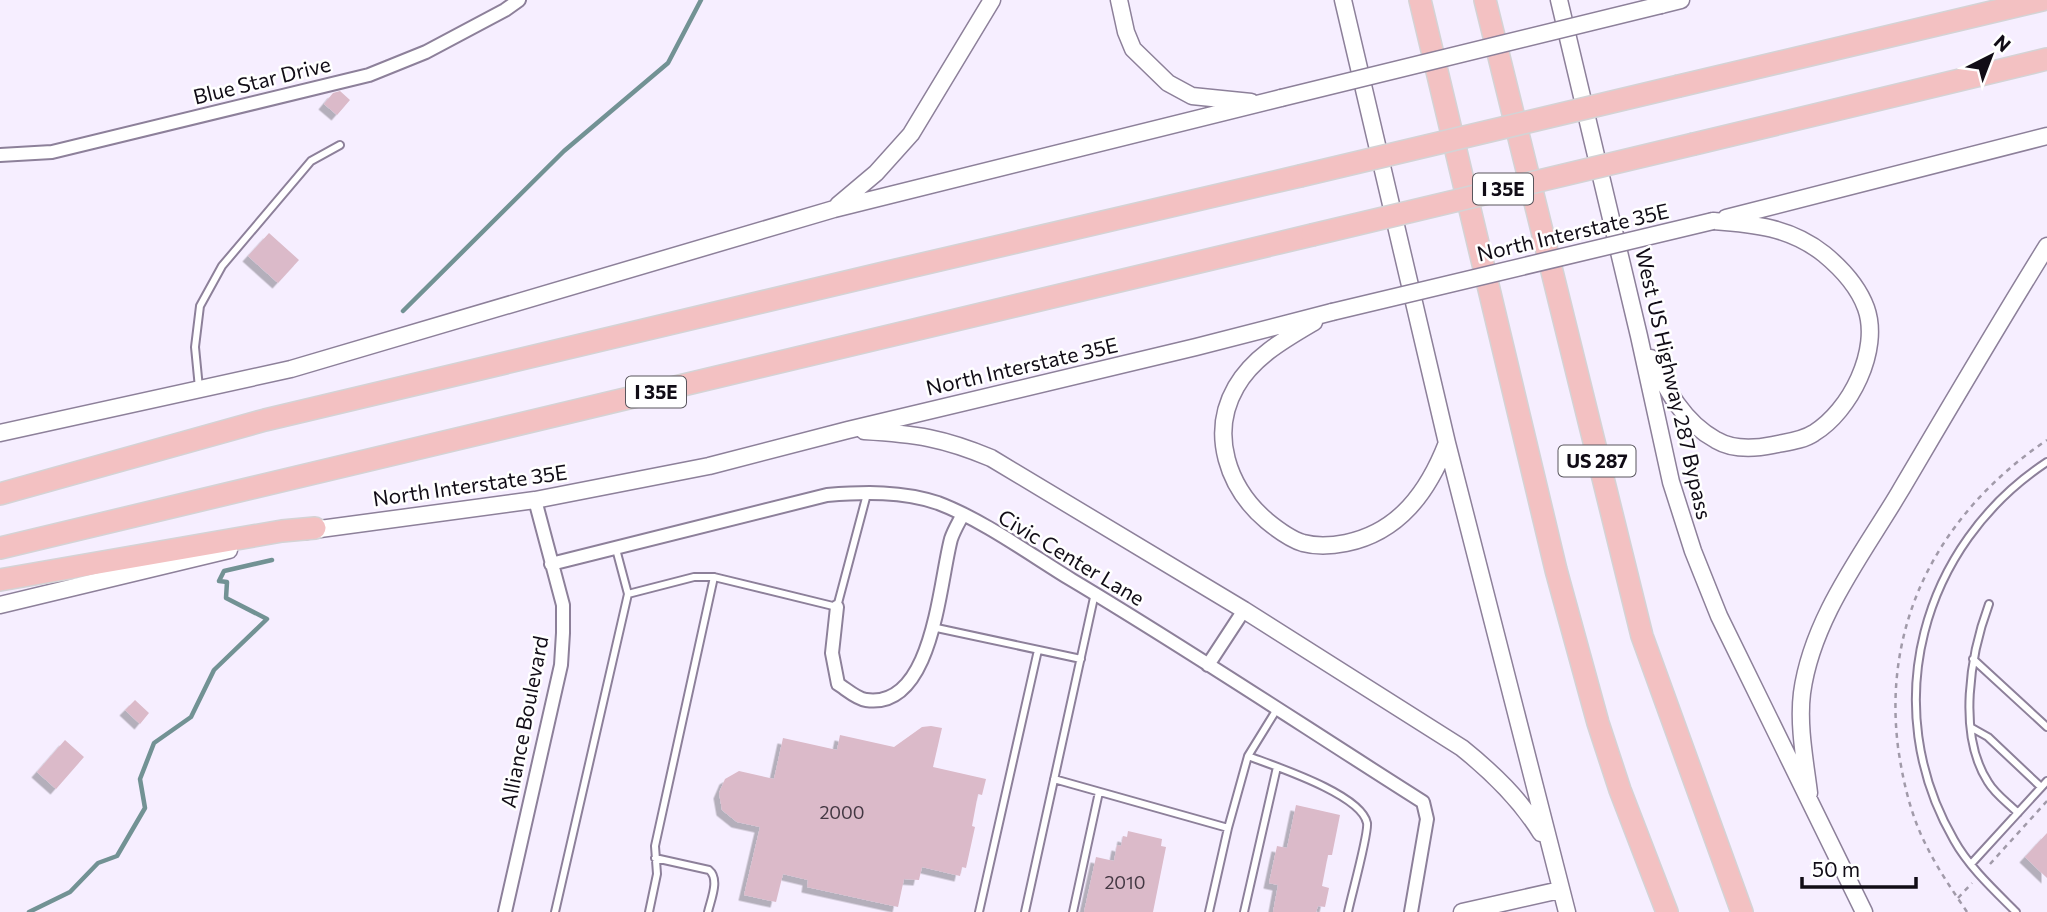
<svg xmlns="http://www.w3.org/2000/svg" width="2047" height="912" viewBox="0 0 2047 912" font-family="Commissioner,sans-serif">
<defs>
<filter id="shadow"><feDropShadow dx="-5.5" dy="5.5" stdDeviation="0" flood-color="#0004"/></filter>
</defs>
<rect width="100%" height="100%" fill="#f6eeff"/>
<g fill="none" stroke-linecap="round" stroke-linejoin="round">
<path stroke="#729294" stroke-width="4.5" d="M 403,311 L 564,151 L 668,63 L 701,0
M 29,912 L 70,892 L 98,863 L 117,856 L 145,808 L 140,779 L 154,743 L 191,717 L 214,670 L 267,619 L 226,598 L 227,582 L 219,581 L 224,571 L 272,560"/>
</g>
<path fill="#dbbac9" filter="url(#shadow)" d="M 340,91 L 350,100 L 337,115 L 324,104 L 333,93 Z
M 269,233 L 299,260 L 278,283 L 248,256 Z
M 135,700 L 149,713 L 140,724 L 125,710 Z
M 931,726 L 942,728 L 933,767 L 986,779 L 982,795 L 978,794 L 972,826 L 975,827 L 966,868 L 962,867 L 960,876 L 922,867 L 919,880 L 904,879 L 898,907 L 807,887 L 808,880 L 783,874 L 776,902 L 744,895 L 760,827 L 737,822 L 722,810 L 719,793 L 725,779 L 739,771 L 774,779 L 783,738 L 837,750 L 840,735 L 894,747 L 922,727 Z
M 65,740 L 84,757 L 56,789 L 37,772 Z
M 1296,805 L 1340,815 L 1332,855 L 1328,855 L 1322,886 L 1329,888 L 1325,907 L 1318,906 L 1316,912 L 1273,912 L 1278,885 L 1269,883 L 1277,846 L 1287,848 Z
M 1128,831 L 1162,839 L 1161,846 L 1166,847 L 1153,912 L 1084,912 L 1096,857 L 1114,861 L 1117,845 L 1121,846 L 1123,836 L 1127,837 Z
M 2047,833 L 2047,878 L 2025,857 Z"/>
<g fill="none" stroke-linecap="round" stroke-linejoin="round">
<defs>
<path id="lane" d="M 199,388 L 195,347 L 200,306 L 222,266 L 311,161 L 340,145
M 628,594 L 694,577 L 714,577 L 837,607 L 867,494
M 1989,604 C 1970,655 1957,734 1988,782 C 1995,794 2008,803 2018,813
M 932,627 L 1081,659
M 1973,659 L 2047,727
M 1972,728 L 1988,737 L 2041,787
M 1248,756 L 1277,709
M 1054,779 L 1228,828 L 1248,756 C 1274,766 1361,794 1367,823 C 1369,833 1351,897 1348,912
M 655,858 L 709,870 C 720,879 711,899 708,912
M 1971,864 L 2047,781
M 555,912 L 628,594 L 616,549
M 649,912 L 657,874 L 655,846 L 714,577
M 979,912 L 1038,650
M 1025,912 L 1095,593
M 1073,912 L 1099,792
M 1209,912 L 1228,828
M 1244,912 L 1277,767
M 2016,912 C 1994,890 1969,867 1954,840 C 1877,707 1921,545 2047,462"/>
<path id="street" d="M 0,155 L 52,152 L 369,75 L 426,52 L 505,10 L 519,0
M 551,564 L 827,495 C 865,492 902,491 938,503 C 983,520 1031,555 1072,580 C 1191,651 1306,728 1423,802 L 1427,819 L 1411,912
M 837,607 L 832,653 L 838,684 C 846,689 857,699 866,700 C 933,710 939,584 951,539 C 954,530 959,522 963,514
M 1208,665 L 1244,610
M 505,912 L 561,665 L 563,633 L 563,605 L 535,500"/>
<path id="secondary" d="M 1119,0 L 1126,32 L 1133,49 L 1168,83 L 1192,96 L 1251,102
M 1343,0 L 1447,443 L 1567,912
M 1559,0 L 1639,336 L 1671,482 L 1693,551 L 1719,616 L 1864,912
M 1661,5 L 1681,0
M 838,205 L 876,173 L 911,134 L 992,0
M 1726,218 L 2047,136
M 1314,322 C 1285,339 1253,357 1236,387 C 1209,434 1228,488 1267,521 C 1278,530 1290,539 1303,543 C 1318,547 1331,546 1346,543 C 1399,532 1428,492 1447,443
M 1651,358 C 1667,390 1683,422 1716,440 C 1733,450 1754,449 1773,445 C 1787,442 1802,441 1814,433 C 1850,411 1881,350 1866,308 C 1858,286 1841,268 1824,254 C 1790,227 1754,224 1713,221
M 864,431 C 916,434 943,438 991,458 L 1244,610 L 1462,748 C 1493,773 1520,799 1541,833
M 0,433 L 291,369 L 834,209 L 1281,98
M 305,531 L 535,500 L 709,466 L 848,430 L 1196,347 L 1332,312
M 0,605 L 229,550
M 1809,793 C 1805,761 1798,725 1802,693 C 1812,619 1862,555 1899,493 C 1948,410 1996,328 2047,246
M 1462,912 L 1560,890"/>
<path id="highway" d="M 1420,0 L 1556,570 L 1598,723 L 1620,790 L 1667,912
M 1485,0 L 1642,636 L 1742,912
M 1679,86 L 2042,0
M 1694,144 L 2047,59
M 0,494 L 265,420 L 888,272 L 1300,176
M 0,548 L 1312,235
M 0,580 L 282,531 L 315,528"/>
</defs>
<use href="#lane" stroke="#8d809a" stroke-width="10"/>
<use href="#street" stroke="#8d809a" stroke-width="16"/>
<use href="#secondary" stroke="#8d809a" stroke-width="19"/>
<use href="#highway" stroke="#d4d3d5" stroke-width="24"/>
<path stroke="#a19aa9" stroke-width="2.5" stroke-dasharray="5 5" stroke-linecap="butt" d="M 1990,864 L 2047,801
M 1958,898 L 1972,883
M 1967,912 C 1953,891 1939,871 1928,849 C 1911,817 1903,782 1898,747 C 1882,619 1942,511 2047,440"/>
<use href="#lane" stroke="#fff" stroke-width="6"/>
<use href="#street" stroke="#fff" stroke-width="12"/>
<use href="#secondary" stroke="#fff" stroke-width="16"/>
<use href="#highway" stroke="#f3c1c2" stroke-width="21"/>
<defs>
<path id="secondary-bridge" d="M 1281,98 L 1661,5
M 1332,312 L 1713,221"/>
<path id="highway-bridge" d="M 1300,176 L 1679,86
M 1312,235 L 1694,144"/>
</defs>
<use href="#secondary-bridge" stroke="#8d809a" stroke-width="19" stroke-linecap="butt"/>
<use href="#highway-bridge" stroke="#d4d3d5" stroke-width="24" stroke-linecap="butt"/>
<use href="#secondary-bridge" stroke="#fff" stroke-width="16"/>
<use href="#highway-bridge" stroke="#f3c1c2" stroke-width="21"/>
</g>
<g text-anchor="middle" stroke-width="5" stroke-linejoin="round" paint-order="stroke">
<g font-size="18" fill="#443843">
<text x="842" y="819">2000</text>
<text x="1125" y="889">2010</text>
</g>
<g fill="#fff" stroke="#58555c" stroke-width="2">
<rect x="1473" y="173.5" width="60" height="31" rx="5"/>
<rect x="626" y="376.5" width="60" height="31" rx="5"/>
<rect x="1558.5" y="445.5" width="77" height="31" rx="5"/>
</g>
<g font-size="19" font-weight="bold" fill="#110c16">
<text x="1503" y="196">I 35E</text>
<text x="656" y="399">I 35E</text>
<text x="1597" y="468">US 287</text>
</g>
<g font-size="21" fill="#110c16" stroke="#fff">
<text transform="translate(262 81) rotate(-14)" y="7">Blue Star Drive</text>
<text transform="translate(1573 233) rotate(-13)" y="7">North Interstate 35E</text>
<text transform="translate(1022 367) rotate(-13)" y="7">North Interstate 35E</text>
<text transform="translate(1673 384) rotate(77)" y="7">West US Highway 287 Bypass</text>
<text transform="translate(470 486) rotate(-8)" y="7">North Interstate 35E</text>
<text transform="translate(1071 558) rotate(31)" y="7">Civic Center Lane</text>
<text transform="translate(525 722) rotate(-79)" y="7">Alliance Boulevard</text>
</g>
</g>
<g transform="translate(1991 56) rotate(42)" stroke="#ffffff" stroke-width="5" paint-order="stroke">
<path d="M0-5L12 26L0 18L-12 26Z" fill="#110c16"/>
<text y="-10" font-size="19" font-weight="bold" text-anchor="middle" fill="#110c16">N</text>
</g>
<path d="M1802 877v10h114v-10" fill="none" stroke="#110c16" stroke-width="3.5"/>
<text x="1812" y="877" font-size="21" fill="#110c16" stroke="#ffffff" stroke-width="5" paint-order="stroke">50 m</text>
</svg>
